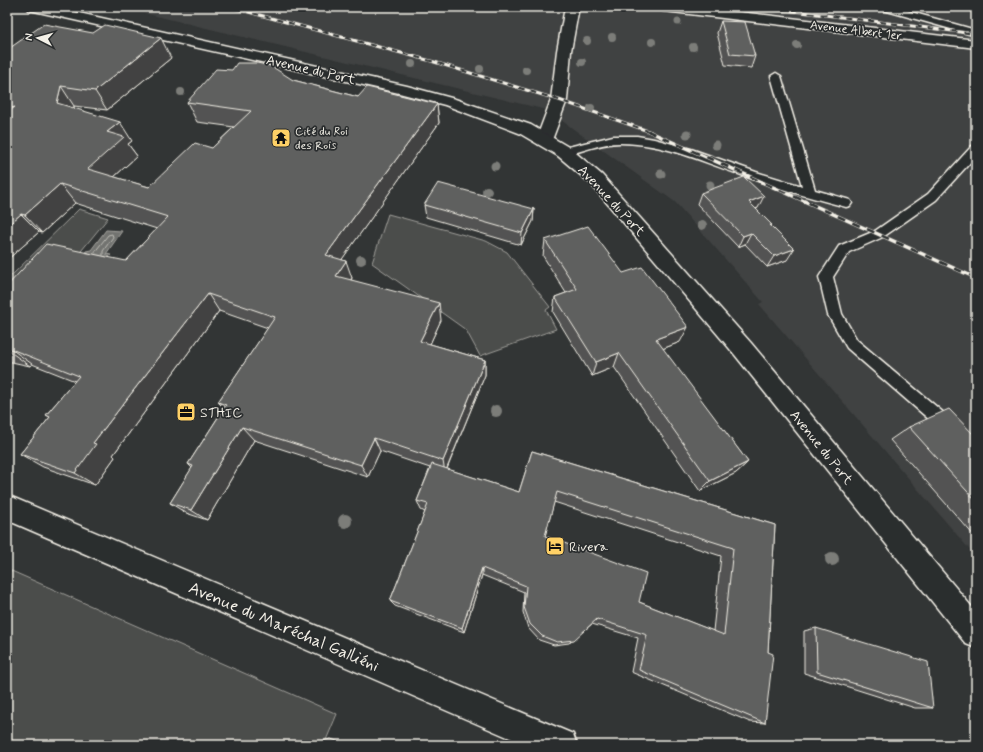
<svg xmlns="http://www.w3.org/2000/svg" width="983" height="752" viewBox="0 0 983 752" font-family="Mynerve,sans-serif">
<rect width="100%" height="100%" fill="#323535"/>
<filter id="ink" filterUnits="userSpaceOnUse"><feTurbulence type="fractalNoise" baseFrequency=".025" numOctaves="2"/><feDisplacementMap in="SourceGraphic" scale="8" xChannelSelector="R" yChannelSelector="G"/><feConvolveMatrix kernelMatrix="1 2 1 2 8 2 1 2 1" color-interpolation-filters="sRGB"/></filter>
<g filter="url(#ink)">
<path fill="#404242" d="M 119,7 L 976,7 L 976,557 L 759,304 L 763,302 L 675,202 L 547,110 Z"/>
<path fill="#4b4d4c" stroke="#a09f9a" d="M 79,209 L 108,218 L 77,256 L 7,311 L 7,280 Z
M 388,214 L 486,241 L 507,252 L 550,307 L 546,310 L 556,329 L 480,356 L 466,330 L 372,263 Z
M 7,569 L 337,714 L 324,745 L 7,745 Z"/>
<path fill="#727370" stroke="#a6a5a0" d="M 106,230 L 122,231 L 106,254 L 111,255 L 106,260 L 83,256 L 86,251 L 91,250 Z"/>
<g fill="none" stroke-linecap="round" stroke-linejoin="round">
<path stroke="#c0bfb8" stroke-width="1" d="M 94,253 L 108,235 L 112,234 L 113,237 L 103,251 L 103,255"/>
<defs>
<path id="lane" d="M 879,7 L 893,7 L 976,30 L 976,36 L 880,9 Z
M 776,73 L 781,76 L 815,190 L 850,200 L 852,203 L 850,206 L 846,207 C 813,198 779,189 747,177 C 705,163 665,143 620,143 C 601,143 583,151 564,156 L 560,155 L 558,152 L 560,149 L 613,136 L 637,136 L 654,139 L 691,149 L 756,172 L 802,186 L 771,76 Z
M 976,145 L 976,156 L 936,200 L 883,237 L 849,252 L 833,277 L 842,314 L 857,340 L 976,440 L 976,458 L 970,455 L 847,348 L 828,315 L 819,277 L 839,246 L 875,231 L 928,194 L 972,146 Z"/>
<path id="street" d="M 565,7 L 579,7 L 571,51 L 567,100 L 552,140 L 550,144 L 544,145 L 538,144 L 536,140 L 551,100 L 557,51 Z
M 657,7 L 697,7 L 976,40 L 976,48 L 664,11 L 659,10 Z
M 7,495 L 573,734 L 577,745 L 526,745 L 7,520 Z"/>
<path id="primary" d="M 27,7 L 52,7 L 407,86 L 455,99 L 531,125 L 570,148 L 602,175 L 751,343 L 976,612 L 976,648 L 966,644 L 735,355 L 590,183 L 558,156 L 519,133 L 445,105 L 399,93 L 34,11 L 29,10 Z"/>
</defs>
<use href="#lane" stroke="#f4f1e8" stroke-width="3"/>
<use href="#street" stroke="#f4f1e8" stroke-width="3"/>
<use href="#primary" stroke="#f4f1e8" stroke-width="3"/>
<use href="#lane" fill="#2a2d2e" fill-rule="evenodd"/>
<use href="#street" fill="#2a2d2e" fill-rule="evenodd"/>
<use href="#primary" fill="#2a2d2e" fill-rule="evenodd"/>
<defs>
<path id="rail-far1" d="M 230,7 L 431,61 L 559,100 L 651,132
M 761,7 L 976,34"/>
<path id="rail" d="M 648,131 L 976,278"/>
</defs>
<use href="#rail-far1" stroke="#f4f1e8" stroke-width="3"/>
<use href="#rail" stroke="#f4f1e8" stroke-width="3.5"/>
<use href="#rail-far1" stroke="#2a2d2e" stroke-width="2" stroke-dasharray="6" stroke-linecap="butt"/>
<use href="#rail" stroke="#2a2d2e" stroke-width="2.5" stroke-dasharray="8" stroke-linecap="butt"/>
</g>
<g fill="#7c7d79">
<circle cx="678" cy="22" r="3.5"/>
<circle cx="612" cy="37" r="4"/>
<circle cx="587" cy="41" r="4"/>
<circle cx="652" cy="42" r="4"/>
<circle cx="797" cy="45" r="4"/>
<circle cx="693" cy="47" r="4"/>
<circle cx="582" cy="62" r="4"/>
<circle cx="412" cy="64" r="4"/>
<circle cx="480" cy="69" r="4"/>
<circle cx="526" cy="70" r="4"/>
<circle cx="181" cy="92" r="4"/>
<circle cx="591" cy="108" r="4"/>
<circle cx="687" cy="134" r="4.5"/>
<circle cx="716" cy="145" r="4.5"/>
<circle cx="495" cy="166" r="4.5"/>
<circle cx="661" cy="174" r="4.5"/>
<circle cx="710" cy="185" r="4.5"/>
<circle cx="487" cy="191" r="5"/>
<circle cx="702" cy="225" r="5"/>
<circle cx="361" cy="260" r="5"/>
<circle cx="496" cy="411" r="6"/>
<circle cx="345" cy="521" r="7"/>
<circle cx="832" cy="559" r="7"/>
</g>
<path fill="#525352" stroke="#f4f1e8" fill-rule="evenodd" d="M 721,21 L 755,56 L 751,68 L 725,65 L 717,33 Z
M 7,50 L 171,58 L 107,110 L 74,106 L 74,108 L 132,141 L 128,144 L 137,156 L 114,177 L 149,187 L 212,148 L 234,127 L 197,122 L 187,102 L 293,80 L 358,97 L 437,104 L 439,123 L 342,259 L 352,278 L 351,280 L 441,320 L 430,344 L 485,360 L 485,375 L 447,469 L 519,492 L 532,451 L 775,525 L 768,652 L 765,723 L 750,722 L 631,672 L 638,638 L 592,624 L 569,643 L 554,645 L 539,640 L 528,628 L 523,612 L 524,592 L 482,575 L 464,632 L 395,606 L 390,601 L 425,512 L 421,510 L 417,501 L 430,468 L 380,451 L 368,477 L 254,440 L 207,520 L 186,513 L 170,503 L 192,468 L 188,464 L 224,408 L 218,402 L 268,328 L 219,311 L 113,455 L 115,457 L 95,485 L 43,467 L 20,454 L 50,417 L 46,415 L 75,381 L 32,364 L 30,366 L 7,361 L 7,286 L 126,261 L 157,229 L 75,203 L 42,233 L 39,232 L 7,260 ZM 554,502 L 721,556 L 713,631 L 639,602 L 545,536 Z
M 701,193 L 758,208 L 755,209 L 772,225 L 771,226 L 787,260 L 767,267 L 745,244 L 738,247 L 697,204 Z
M 424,205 L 534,209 L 533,221 L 521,245 L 426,217 Z
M 545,240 L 623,273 L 680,342 L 662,349 L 748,462 L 736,473 L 700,491 L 614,367 L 592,376 L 553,312 L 555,297 L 566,293 L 543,256 Z
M 909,427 L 976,437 L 976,538 L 890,440 Z
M 816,628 L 933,708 L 915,708 L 804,673 L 804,631 Z"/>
<path fill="#424342" stroke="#f4f1e8" d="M 161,38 L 171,58 L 107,110 L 95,91 Z
M 61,86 L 74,106 L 71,123 L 57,103 Z
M 437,104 L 439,123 L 333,272 L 326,255 Z
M 15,107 L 7,131 L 7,109 Z
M 120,122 L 132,141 L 128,144 L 137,156 L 102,188 L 88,169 L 107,132 Z
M 60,184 L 75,203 L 42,233 L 25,215 Z
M 764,196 L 758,208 L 743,214 L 749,202 Z
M 534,209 L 533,221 L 521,245 L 522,233 Z
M 21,214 L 39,232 L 7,260 L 7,226 Z
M 751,233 L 745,244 L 738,247 L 743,236 Z
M 794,249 L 787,260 L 767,267 L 774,256 Z
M 346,261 L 352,278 L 342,293 L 336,276 Z
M 208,294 L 219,311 L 113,455 L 115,457 L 95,485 L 75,473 L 93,443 Z
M 439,303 L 441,320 L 424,357 L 420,341 Z
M 688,327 L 680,342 L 649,354 L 656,339 Z
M 11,349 L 32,364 L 30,366 L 9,351 Z
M 619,353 L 614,367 L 592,376 L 596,362 Z
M 485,360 L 485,375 L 445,473 L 443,461 Z
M 242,427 L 254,440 L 207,520 L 191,510 Z
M 374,438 L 380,451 L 368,477 L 361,465 Z
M 748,462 L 736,473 L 700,491 L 710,481 Z
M 482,568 L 482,575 L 464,632 L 462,628 Z
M 331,739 L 349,745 L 333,745 L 321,741 Z"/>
<path fill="#5f605f" stroke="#f4f1e8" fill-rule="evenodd" d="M 721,21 L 745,22 L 755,56 L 730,54 Z
M 44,24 L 93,33 L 105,25 L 161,38 L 95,91 L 61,86 L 57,103 L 120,122 L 107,132 L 124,137 L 88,169 L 149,187 L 195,143 L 212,148 L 251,111 L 187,102 L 216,69 L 232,70 L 237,63 L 257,63 L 271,66 L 293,80 L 358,97 L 367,87 L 437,104 L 326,255 L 346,261 L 336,276 L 439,303 L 420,341 L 485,360 L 443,461 L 374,438 L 361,465 L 242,427 L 191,510 L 170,503 L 193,466 L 188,464 L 226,405 L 218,402 L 275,317 L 208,294 L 93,443 L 96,444 L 75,473 L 20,454 L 50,417 L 46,415 L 79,376 L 11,349 L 9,351 L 7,350 L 7,286 L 46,244 L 126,261 L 168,217 L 60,184 L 25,215 L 21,214 L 7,226 L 7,113 L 15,107 L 7,109 L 7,50 Z
M 744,177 L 764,196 L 749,202 L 772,225 L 770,225 L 794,249 L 774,256 L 751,233 L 743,236 L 701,193 Z
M 438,183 L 534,209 L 522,233 L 424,205 Z
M 588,226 L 623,273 L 642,267 L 688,327 L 656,339 L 748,462 L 710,481 L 619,353 L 596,362 L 555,297 L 577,289 L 545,240 Z
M 949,409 L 976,437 L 976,501 L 909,427 Z
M 532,451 L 775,525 L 768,652 L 773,654 L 765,723 L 639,670 L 647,635 L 597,619 L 574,640 L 557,642 L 542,636 L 530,624 L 524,607 L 526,586 L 482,568 L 462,628 L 390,601 L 428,504 L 417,501 L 432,464 L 519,492 ZM 557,492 L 733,548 L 724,635 L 639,602 L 646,573 L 545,536 Z
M 816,628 L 928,662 L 933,708 L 817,672 Z
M 321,741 L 333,745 L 320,745 Z"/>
</g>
<defs>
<symbol id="temple-square" viewBox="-11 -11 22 22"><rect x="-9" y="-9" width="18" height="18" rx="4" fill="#ffd166" stroke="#2a2d2e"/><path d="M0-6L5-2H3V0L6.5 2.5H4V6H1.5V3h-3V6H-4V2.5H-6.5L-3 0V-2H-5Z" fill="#111"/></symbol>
<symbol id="office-square" viewBox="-11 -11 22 22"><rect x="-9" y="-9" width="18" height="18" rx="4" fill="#ffd166" stroke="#2a2d2e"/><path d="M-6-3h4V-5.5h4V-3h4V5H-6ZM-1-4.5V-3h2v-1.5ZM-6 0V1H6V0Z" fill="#111"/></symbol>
<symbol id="hotel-square" viewBox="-11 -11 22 22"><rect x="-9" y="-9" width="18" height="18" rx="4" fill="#ffd166" stroke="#2a2d2e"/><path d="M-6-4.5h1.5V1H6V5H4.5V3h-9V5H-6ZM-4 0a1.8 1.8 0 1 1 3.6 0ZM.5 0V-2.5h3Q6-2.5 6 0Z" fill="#111"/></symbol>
</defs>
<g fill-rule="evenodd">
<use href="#temple-square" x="270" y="127" width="22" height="22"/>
<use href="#office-square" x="175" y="401" width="22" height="22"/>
<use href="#hotel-square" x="544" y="535" width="22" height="22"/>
</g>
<g text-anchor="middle" stroke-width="3.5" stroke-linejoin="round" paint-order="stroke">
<g font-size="12" fill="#f4f1e8" stroke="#2a2d2e">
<text transform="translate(856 30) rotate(7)" y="4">Avenue Albert 1er</text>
</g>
<g font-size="12" fill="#f4f1e8" stroke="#2a2d2e" text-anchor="start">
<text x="295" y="135">Cité du Roi<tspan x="295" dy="14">des Rois</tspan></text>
</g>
<g font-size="14" fill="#f4f1e8" stroke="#2a2d2e">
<text transform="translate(311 69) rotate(13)" y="5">Avenue du Port</text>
<text transform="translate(612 200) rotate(47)" y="5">Avenue du Port</text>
<text transform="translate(822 447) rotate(51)" y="5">Avenue du Port</text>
</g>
<g font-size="14" fill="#f4f1e8" stroke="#2a2d2e" text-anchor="start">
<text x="200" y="417">STHIC</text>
<text x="569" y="551">Rivera</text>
</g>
<g font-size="17" fill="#f4f1e8" stroke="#2a2d2e">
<text transform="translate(284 626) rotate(23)" y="6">Avenue du Maréchal Galliéni</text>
</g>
</g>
<rect width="983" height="752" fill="none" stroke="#2a2d2e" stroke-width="24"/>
<rect x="12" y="12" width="959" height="728" fill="none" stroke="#f4f1e8" stroke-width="1.5" filter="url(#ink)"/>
<g transform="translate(38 38) rotate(276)" stroke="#2a2d2e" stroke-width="3" paint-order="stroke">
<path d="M0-3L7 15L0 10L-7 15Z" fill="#f4f1e8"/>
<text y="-6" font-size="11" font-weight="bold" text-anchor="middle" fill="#f4f1e8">N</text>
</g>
</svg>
